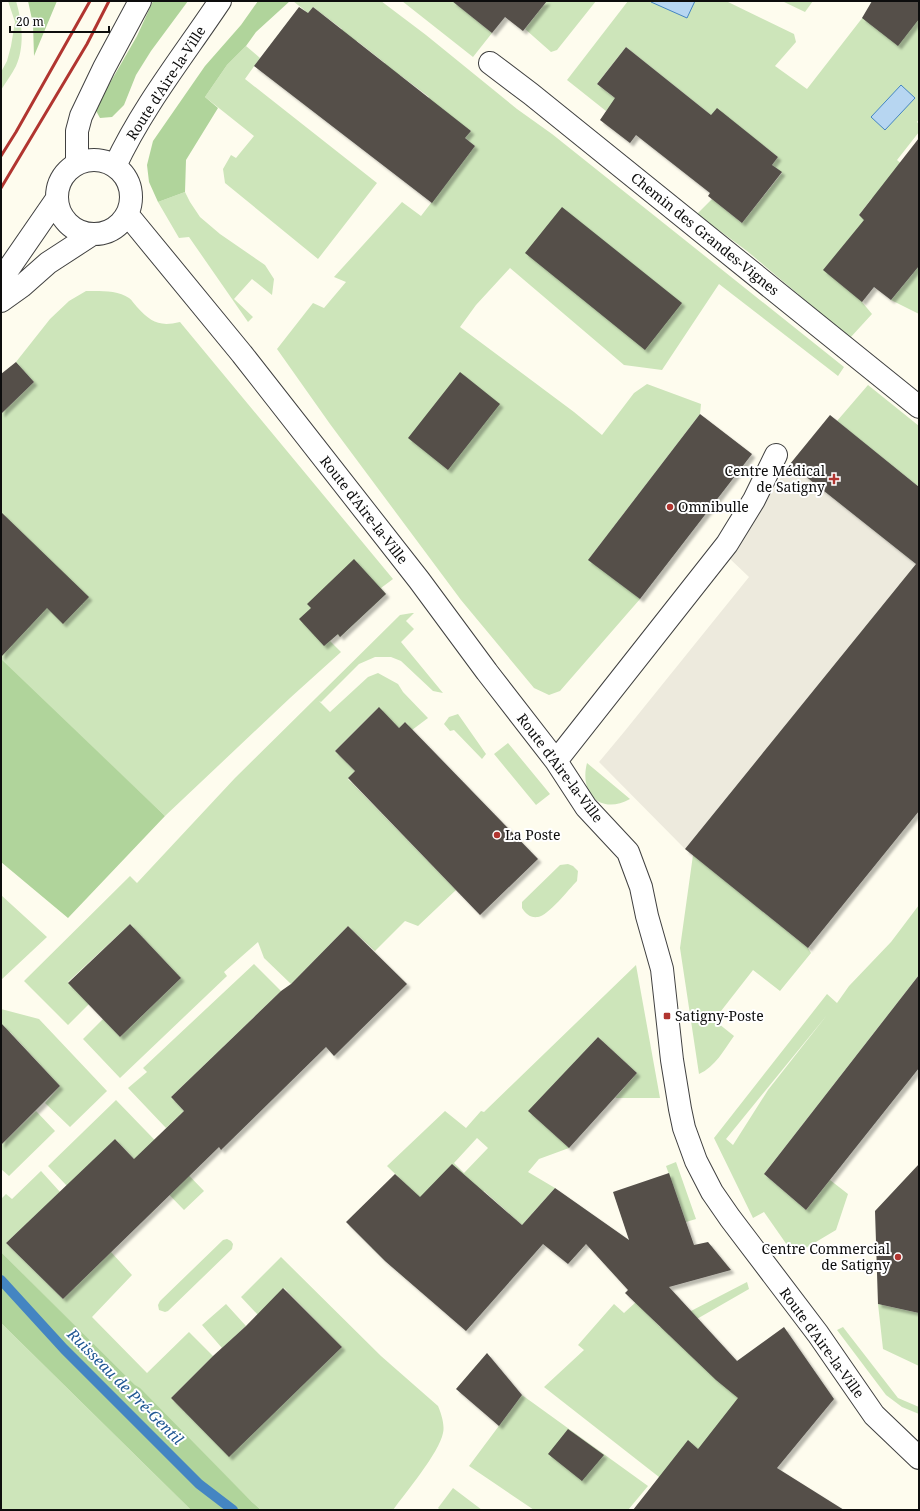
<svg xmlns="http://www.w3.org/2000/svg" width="920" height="1511" viewBox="0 0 920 1511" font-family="'Noto Serif',serif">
<defs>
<filter id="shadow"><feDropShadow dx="3.5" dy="3.5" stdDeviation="1" flood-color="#0004"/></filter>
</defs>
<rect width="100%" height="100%" fill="#fefcee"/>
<path fill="#cde5ba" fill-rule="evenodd" d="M 8,1 L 16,1 C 22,21 25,46 16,66 C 12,74 6,82 1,90 L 1,72 L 7,61 L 11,46 L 15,22 Z
M 293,1 L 381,1 L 426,35 L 517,109 L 552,134 L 844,367 L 838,376 L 719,284 L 662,370 L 624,365 L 510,268 L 476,305 L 460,327 L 574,412 L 602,435 L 634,393 L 647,384 L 701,404 L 700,414 L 589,559 L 640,599 L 560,691 L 549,695 L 534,688 L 461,600 L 330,424 L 277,349 L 313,303 L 324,308 L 346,282 L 334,277 L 402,202 L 421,216 L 475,146 L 465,138 L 471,131 L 423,105 L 429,97 L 400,75 L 395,82 L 379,70 L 385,63 L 357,41 L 351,48 L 337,37 L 342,29 L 313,7 L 308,13 Z
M 402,1 L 464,1 L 460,7 L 492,33 L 473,57 Z
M 547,1 L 596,1 L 557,50 L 551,52 L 525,29 Z
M 628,1 L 726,1 L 794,34 L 796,42 L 775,66 L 807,89 L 863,17 L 919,19 L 919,119 L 917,122 L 919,124 L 919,132 L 897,160 L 906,168 L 878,203 L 872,198 L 859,215 L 871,225 L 862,302 L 872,314 L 850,338 L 747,251 L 697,214 L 712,199 L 742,223 L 782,173 L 772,165 L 778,157 L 717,109 L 711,115 L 626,47 L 597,84 L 616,99 L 606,111 L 567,80 Z
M 782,1 L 813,1 L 805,12 Z
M 246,46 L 260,58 L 245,79 L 377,183 L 318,259 L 225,183 L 223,169 L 231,155 L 236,158 L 254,136 L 205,97 L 227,65 Z
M 185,192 L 190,202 L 200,217 L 220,234 L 265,265 L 274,279 L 272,295 L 252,279 L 234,299 L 253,317 L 248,322 L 189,237 L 179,238 L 158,202 Z
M 919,266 L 919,314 L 891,300 Z
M 86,291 C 99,291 118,290 129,298 C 132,300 134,304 137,307 C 151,322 159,327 180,322 L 393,579 L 381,588 L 386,594 L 340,637 L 337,634 L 330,641 L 341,652 L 290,698 L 165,816 L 1,661 L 1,414 L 34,382 L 16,362 L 50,319 L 69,301 Z
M 868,385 L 919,426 L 919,487 L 837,421 Z
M 412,613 L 414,613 L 406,621 L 414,629 L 401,642 L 443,693 L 433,691 L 401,661 L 391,657 L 375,657 L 359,664 L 321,702 L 319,701 L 330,712 L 368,677 L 378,673 L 398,684 L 403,692 L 428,718 L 412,730 L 405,722 L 399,728 L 378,708 L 335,751 L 355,771 L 348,779 L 456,890 L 418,926 L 405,921 L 375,951 L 348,926 L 291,984 L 264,958 L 258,942 L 224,972 L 227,976 L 120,1078 L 83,1039 L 103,1019 L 120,1037 L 181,978 L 130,924 L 68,982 L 89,1004 L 68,1025 L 24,981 L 130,876 L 137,883 L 235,778 L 400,615 Z
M 458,714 L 486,754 L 482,759 L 454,730 L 450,731 L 444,724 L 449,717 Z
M 508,743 L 550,794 L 536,805 L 494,754 Z
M 587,763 L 630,799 C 601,815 579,794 587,763 Z
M 693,855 L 808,948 L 811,953 L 780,991 L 753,970 L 714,1020 L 734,1036 C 724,1050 715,1067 699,1074 L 680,948 Z
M 568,864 L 573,866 L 578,871 L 577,881 C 569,889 548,916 538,917 C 530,918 526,914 522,908 L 522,902 L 560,865 Z
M 1,895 L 47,937 L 1,980 Z
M 919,905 L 919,975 L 764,1174 L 806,1210 L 830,1180 L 848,1194 L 836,1230 L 794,1255 L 764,1212 L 753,1218 L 714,1138 L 827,994 L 837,1003 L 849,986 L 891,942 ZM 827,1015 L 768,1090 L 733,1145 L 726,1139 Z
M 254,964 L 281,991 L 171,1097 L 184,1111 L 166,1128 L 128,1088 L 147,1072 L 143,1068 Z
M 636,965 L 660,1098 L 615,1098 L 637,1073 L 598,1037 L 529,1111 L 569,1148 L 539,1159 L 528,1172 L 555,1188 L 522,1225 L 484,1191 L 406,1279 L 372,1248 L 421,1199 L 387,1166 L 445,1111 L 466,1128 L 481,1111 L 484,1112 ZM 477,1138 L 488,1148 L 464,1173 L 454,1163 Z
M 1,1009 L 39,1019 L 107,1091 L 70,1127 L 45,1103 L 60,1086 L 10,1032 L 1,1040 Z
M 116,1100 L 204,1191 L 184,1210 L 115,1139 L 67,1186 L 48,1166 Z
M 36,1111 L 55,1131 L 9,1176 L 1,1169 L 1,1145 Z
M 676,1162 L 696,1219 L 686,1222 L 666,1166 Z
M 41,1171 L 60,1192 L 6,1243 L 63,1299 L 111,1252 L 132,1275 L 92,1317 L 147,1373 L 189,1332 L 213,1356 L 171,1398 L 229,1456 L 342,1347 L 284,1288 L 258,1315 L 241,1297 L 281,1257 L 381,1356 L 438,1406 C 441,1413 445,1425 443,1433 C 439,1453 406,1492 393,1510 L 261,1510 L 252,1502 L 1,1252 L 1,1199 L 6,1194 L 12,1199 Z
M 227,1239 L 231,1241 L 233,1244 L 232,1249 L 168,1311 L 165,1312 L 159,1310 L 158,1305 L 160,1301 L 223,1240 Z
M 747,1282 L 749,1289 L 669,1335 L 738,1398 L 736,1441 L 659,1477 L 544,1387 L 584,1350 L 578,1345 L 614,1304 L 624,1313 L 636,1302 L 660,1327 Z
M 226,1304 L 246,1326 L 222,1348 L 202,1325 Z
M 878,1304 L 919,1313 L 919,1366 L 883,1349 Z
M 1,1323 L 191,1510 L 1,1510 Z
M 843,1327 L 898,1398 L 919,1407 L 919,1414 L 902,1407 L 886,1395 L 837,1330 Z
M 522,1395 L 648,1486 L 628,1510 L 534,1510 L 469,1466 Z
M 453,1488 L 482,1510 L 440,1510 L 438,1508 Z"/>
<path fill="#b0d49b" d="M 28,1 L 57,1 L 34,56 L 33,24 Z
M 153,1 L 188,1 L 151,51 L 136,75 L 124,105 L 112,117 L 100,118 L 95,109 L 137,36 Z
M 258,1 L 290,1 L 256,32 L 246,46 L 227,65 L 205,97 L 218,108 L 186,160 L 185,192 L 158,202 L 149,182 L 147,165 L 153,141 L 205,66 L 241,25 Z
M 2,660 L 165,816 L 68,918 L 1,862 Z
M 1,1252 L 135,1385 L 140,1388 L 252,1502 L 261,1510 L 191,1510 L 1,1323 Z"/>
<path fill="#edeadd" d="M 790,464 L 916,564 L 685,849 L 599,762 L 624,732 L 749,577 L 728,557 Z"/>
<path fill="#b7d6f1" stroke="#4485c2" d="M 652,1 L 695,1 L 687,18 L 651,2 Z
M 901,85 L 915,98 L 885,130 L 871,117 Z"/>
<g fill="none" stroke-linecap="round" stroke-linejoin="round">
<path stroke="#4485c2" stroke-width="10" d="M 1,1280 L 64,1349 L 199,1484 L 233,1510"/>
</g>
<path fill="#544f4a" filter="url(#shadow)" d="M 452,1 L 547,1 L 523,31 L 505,17 L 492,33 Z
M 872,1 L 919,1 L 919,19 L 898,46 L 862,18 Z
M 299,7 L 308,13 L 313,7 L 471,131 L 465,138 L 475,146 L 432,203 L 254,66 Z
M 626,47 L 711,115 L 717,108 L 778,157 L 772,165 L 782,172 L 742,223 L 708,196 L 710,193 L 636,135 L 630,143 L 600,120 L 615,98 L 597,84 Z
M 919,138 L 919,266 L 891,300 L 874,287 L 862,302 L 823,270 L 864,220 L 859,215 Z
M 562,207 L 682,303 L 645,350 L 525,253 Z
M 16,362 L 34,382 L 1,414 L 1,374 Z
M 460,372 L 500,404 L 448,470 L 408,438 Z
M 700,414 L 752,454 L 640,599 L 588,560 Z
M 830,415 L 919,487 L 919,811 L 808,948 L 685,849 L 916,564 L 790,464 Z
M 1,512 L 89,597 L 63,624 L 47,608 L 1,657 Z
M 354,559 L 386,594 L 340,637 L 338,634 L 324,646 L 299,619 L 311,608 L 307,604 Z
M 379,707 L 399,728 L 405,722 L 538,859 L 480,915 L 348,778 L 355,771 L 335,751 Z
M 130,924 L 181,978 L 120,1037 L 68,983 Z
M 348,926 L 407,984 L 334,1056 L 326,1047 L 221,1150 L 219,1147 L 63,1299 L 6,1243 L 115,1139 L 134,1159 L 184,1111 L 171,1097 L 281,991 L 291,984 Z
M 919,975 L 919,1068 L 806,1210 L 764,1174 Z
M 1,1023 L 60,1086 L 1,1145 Z
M 598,1037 L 637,1073 L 569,1148 L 528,1111 Z
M 452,1164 L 522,1225 L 555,1188 L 629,1240 L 613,1192 L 669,1173 L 694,1245 L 708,1242 L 731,1270 L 669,1287 L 737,1361 L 784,1327 L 834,1399 L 777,1468 L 844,1510 L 633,1510 L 688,1440 L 698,1449 L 738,1398 L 716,1380 L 625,1293 L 628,1290 L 586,1244 L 568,1264 L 543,1244 L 466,1331 L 385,1261 L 346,1222 L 395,1174 L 420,1197 Z
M 919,1164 L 919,1313 L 878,1304 L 875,1211 Z
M 283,1288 L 342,1347 L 229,1457 L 171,1398 L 213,1356 L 246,1326 Z
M 487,1353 L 522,1395 L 499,1426 L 456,1389 Z
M 568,1429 L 604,1455 L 582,1481 L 548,1454 Z"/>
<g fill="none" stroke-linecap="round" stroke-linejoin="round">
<defs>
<path id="minor" d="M 490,63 L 531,94 L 919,407
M57 197a37 37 0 1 1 74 0a37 37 0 1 1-74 0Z
M 77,163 L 77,131 L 81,116 L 104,68 L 140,1
M 115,166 C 143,106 184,55 220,1
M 127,214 L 242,354 L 419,580 L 487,672 L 556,761 L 586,807 L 628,852 L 641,887 L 647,916 L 662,969 L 672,1060 L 680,1109 L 684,1128 L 696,1161 L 712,1192 L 730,1218 L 818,1334 L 874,1415 L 919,1458
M 1,283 L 5,274 L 56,200
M 1,301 L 22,286 L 48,263 L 91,235
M 556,761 L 727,544 L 754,500 L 776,455"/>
</defs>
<use href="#minor" stroke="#404040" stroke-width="24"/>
<use href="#minor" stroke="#fff" stroke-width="22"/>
<path stroke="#b13530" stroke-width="3" d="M 1,156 L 16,132 L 90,1
M 1,188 L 87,44 L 109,1"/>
</g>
<g fill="#b13530" stroke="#fff" stroke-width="1.5">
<path d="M832 473h4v4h4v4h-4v4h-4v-4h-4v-4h4z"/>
<circle cx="670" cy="507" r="4"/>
<circle cx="497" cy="835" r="4"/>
<rect x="663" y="1012" width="8" height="8" rx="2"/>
<circle cx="898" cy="1257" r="4"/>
</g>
<g text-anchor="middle" stroke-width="4" stroke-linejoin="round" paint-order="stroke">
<g font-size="14" fill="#0d0d0d" stroke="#fff">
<text transform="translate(166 83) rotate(-57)" y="5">Route d'Aire-la-Ville</text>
<text transform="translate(705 234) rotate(39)" y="5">Chemin des Grandes-Vignes</text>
<text transform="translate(364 510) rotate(52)" y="5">Route d'Aire-la-Ville</text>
<text transform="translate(560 768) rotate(53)" y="5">Route d'Aire-la-Ville</text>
<text transform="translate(822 1343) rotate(54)" y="5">Route d'Aire-la-Ville</text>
</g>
<g font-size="14" fill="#0d0d0d" stroke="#fff" text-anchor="start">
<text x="825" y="476" text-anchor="end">Centre Médical<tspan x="825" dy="16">de Satigny</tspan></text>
<text x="678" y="512">Omnibulle</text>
<text x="505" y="840">La Poste</text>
<text x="675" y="1021">Satigny-Poste</text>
<text x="890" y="1254" text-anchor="end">Centre Commercial<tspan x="890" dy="16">de Satigny</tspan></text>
</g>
<g font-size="15" font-style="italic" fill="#215894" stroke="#fff">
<text transform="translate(125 1387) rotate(45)" y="5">Ruisseau de Pré-Gentil</text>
</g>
</g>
<rect width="920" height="1511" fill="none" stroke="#0d0d0d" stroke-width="4"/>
<path d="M10 26v6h99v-6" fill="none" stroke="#0d0d0d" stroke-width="2"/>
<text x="16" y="26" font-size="12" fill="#0d0d0d" stroke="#ffffff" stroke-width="3" paint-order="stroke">20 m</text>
</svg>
